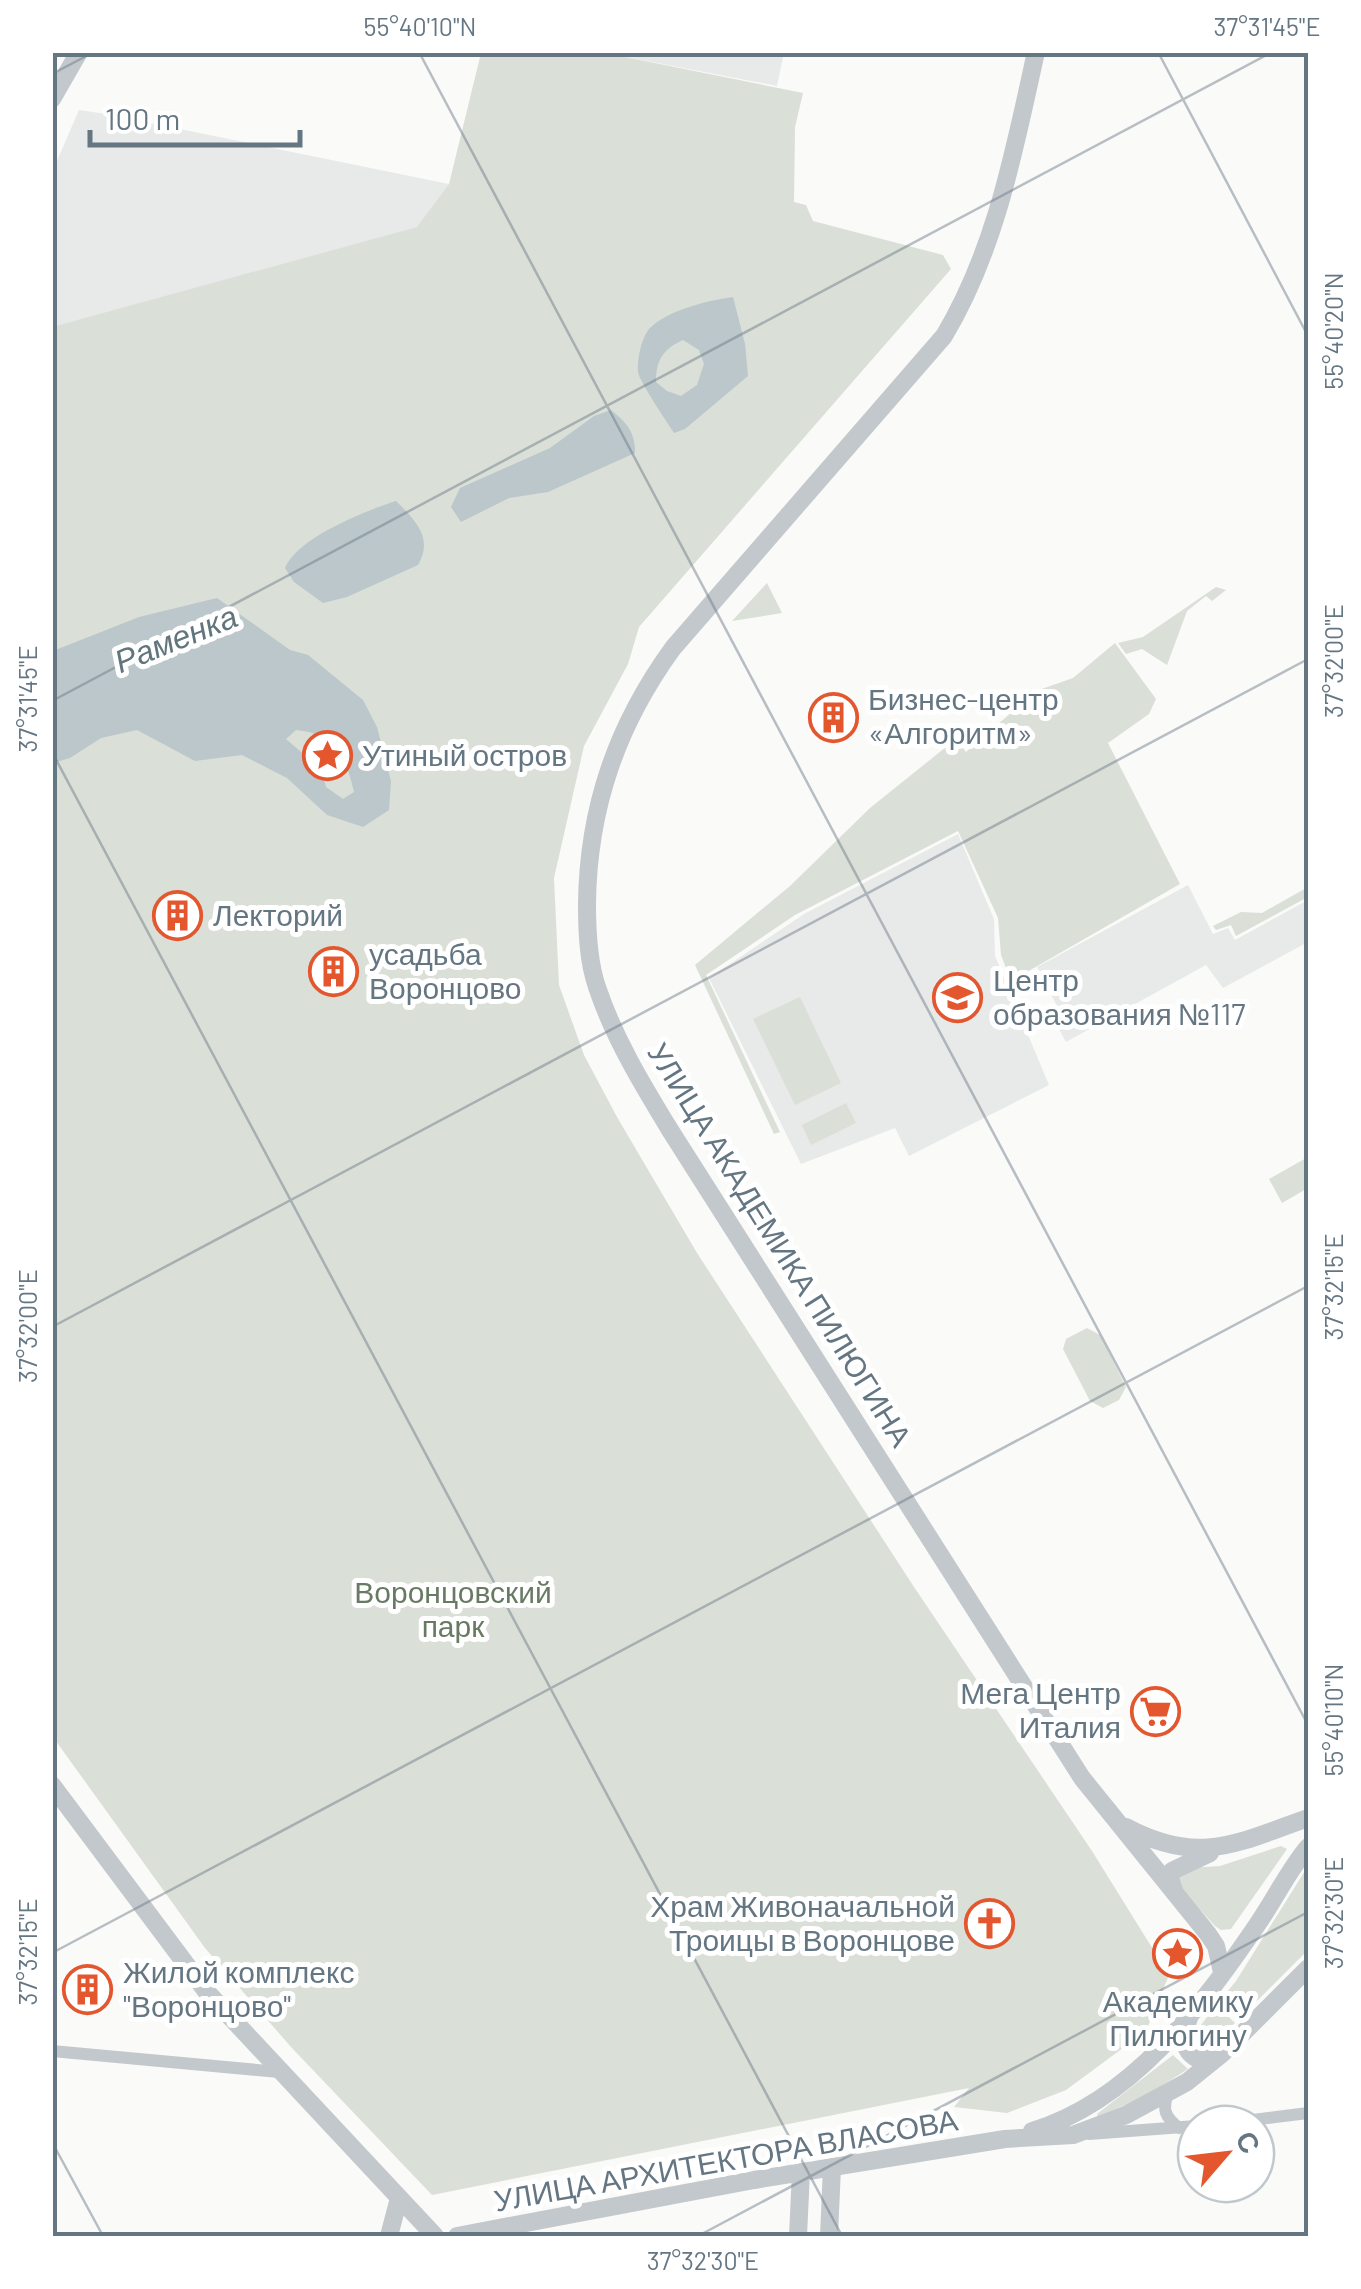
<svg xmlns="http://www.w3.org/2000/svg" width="1361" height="2289" viewBox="0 0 1361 2289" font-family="Barlow,sans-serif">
<rect width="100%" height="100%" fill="#fafaf8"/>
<path fill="#e8e9e9" d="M 605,53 L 784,53 L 777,86 Z
M 79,110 L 106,114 L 449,184 L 418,227 L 53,327 L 53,170 Z
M 958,834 L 994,919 L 995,956 L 1049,1085 L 909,1156 L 895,1128 L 801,1164 L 709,978 L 804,914 Z
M 1188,885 L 1213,934 L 1228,928 L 1235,940 L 1308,900 L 1308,942 L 1223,988 L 1206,965 L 1066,1042 L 1056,1024 L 1060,1012 L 1037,967 Z"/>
<path fill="#dadfd7" d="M 481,53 L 605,53 L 803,93 L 795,127 L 794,202 L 806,205 L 813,221 L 943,255 L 951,269 L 639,627 L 628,664 L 584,746 L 554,878 L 559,985 L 584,1055 L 617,1117 L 697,1253 L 914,1587 L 1092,1851 L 1169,1975 L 1146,2031 L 1066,2090 L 1007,2113 L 954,2107 L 969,2088 L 432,2195 L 291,2047 L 205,1948 L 53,1737 L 52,327 L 417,227 L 449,184 Z
M 767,583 L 782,613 L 732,621 Z
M 1216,587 L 1226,590 L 1212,601 L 1206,596 L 1187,611 L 1167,665 L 1142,649 L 1126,654 L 1118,643 L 1143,637 Z
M 1115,643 L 1156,699 L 1149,714 L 1108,743 L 1180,884 L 1011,981 L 1001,955 L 998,918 L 958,831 L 795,915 L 706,975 L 780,1132 L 774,1134 L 695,965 L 790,886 L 870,808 L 956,739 L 966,752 L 1036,691 L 1073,678 Z
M 1308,887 L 1308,897 L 1236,936 L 1231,925 L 1216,930 L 1213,926 L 1241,912 L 1262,913 Z
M 800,997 L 841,1083 L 795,1105 L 753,1019 Z
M 846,1103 L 856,1123 L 811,1145 L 802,1125 Z
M 1308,1157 L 1308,1188 L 1282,1203 L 1269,1179 Z
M 1087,1328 L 1100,1335 L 1126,1387 L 1119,1400 L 1103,1408 L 1090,1401 L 1063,1349 L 1066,1339 Z
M 1281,1846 L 1287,1849 L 1231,1929 L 1221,1930 L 1215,1926 L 1180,1888 L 1178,1875 L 1190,1868 L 1220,1866 Z
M 1308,1866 L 1308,1950 L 1241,2017 L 1222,1998 L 1236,1981 Z
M 1216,2005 L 1235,2023 L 1203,2051 L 1194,2046 L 1192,2037 Z
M 1173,2055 L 1188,2069 L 1144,2097 L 1098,2117 L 1097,2114 Z"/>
<path fill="#bbc7cb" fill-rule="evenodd" d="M 733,297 L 745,344 L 748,376 L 685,429 L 674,433 C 667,422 639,381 638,372 C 637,359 642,335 651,327 C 669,310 710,300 733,297 ZM 683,340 L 699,350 L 704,364 L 697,385 L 681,396 L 667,391 L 656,382 C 656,360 663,349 683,340 Z
M 611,410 C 627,423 635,432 635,453 L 548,492 L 509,498 L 461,522 L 451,507 L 460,488 L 550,448 L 594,416 Z
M 396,501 C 415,520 434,538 418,565 L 347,597 L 323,603 L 294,582 L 285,568 C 297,538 365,511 396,501 Z
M 217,598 L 290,650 L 308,655 L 363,700 L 377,727 L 391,781 L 389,810 L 363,827 L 327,815 L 287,778 L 242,755 L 195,761 L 137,730 L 101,738 L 70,758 L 53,763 L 53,651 L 139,617 ZM 296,730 C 337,734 345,755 354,792 L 343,799 L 326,787 L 321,769 L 286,739 Z"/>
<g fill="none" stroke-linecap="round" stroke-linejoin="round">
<path stroke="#c3c8cc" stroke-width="12" d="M 52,2051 L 279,2072
M 1168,2093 C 1162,2110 1165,2117 1179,2128
M 1221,2124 L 1308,2113
M 1089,2134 L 1196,2126"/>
<path stroke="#c3c8cc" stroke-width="18" d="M 1036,52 C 1014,151 996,249 944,336 L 673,648 C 617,725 588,808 587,904 C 587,931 588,961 597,987 C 614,1038 642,1084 670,1130 L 1082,1778 L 1208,1934 L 1216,1946 L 1222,1972
M 52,99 L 79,52
M 52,1785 L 206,1991 L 435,2236
M 1126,1827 C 1199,1866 1237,1843 1308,1818
M 1174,1891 L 1170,1878 L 1172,1871 L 1210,1853
M 1189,2018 C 1183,2035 1181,2053 1201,2060 L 1218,2055
M 1032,2131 C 1132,2101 1201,2007 1257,1925 C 1275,1899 1288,1871 1308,1847
M 389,2236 L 399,2198
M 457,2236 L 754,2180 L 1005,2139 L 1073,2135 L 1126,2115 L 1187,2082 L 1223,2053 L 1308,1968
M 798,2236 L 801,2172
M 829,2236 L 832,2167"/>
</g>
<path fill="none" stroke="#657683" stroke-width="2.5" stroke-opacity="0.45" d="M 419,52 L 1308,1725M 1158,52 L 1308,336M 52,74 L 94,52M 52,701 L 1272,52M 52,752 L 842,2236M 52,1327 L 1308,659M 52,1953 L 1308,1286M 52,2142 L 103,2236M 698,2236 L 1308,1912"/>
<defs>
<symbol id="building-ring" viewBox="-11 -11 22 22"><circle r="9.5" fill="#fff" stroke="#e4572e" stroke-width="1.5"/><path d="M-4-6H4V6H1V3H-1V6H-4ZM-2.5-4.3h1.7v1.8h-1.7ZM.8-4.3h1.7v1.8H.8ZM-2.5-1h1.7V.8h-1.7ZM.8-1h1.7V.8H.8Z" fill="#e4572e"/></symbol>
<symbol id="sight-ring" viewBox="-11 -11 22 22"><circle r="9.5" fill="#fff" stroke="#e4572e" stroke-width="1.5"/><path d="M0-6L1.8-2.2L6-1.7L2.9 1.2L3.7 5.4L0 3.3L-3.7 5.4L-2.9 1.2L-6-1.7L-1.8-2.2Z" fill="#e4572e"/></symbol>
<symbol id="school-ring" viewBox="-11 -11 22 22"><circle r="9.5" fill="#fff" stroke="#e4572e" stroke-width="1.5"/><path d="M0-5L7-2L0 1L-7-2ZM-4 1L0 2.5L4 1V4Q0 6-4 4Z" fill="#e4572e"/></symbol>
<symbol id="supermarket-ring" viewBox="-11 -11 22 22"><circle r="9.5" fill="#fff" stroke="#e4572e" stroke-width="1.5"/><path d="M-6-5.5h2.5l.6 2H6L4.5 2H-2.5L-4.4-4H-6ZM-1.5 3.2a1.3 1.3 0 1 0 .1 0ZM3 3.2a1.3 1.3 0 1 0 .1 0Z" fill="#e4572e"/></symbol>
<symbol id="church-ring" viewBox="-11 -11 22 22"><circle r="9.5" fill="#fff" stroke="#e4572e" stroke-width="1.5"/><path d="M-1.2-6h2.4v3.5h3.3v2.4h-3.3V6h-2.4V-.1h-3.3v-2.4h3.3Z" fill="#e4572e"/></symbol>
</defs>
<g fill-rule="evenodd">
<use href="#building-ring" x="806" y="690" width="55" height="55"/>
<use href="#sight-ring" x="300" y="728" width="55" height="55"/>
<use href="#building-ring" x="150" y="888" width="55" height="55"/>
<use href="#building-ring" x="306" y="944" width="55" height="55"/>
<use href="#school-ring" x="930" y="970" width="55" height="55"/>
<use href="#supermarket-ring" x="1128" y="1684" width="55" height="55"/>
<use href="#church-ring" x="962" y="1896" width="55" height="55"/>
<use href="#sight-ring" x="1150" y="1926" width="55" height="55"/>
<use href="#building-ring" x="60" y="1962" width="55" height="55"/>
</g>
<g text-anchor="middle" stroke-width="10" stroke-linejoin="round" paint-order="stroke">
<g font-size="30" fill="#657683" stroke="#fff" text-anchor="start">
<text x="868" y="710">Бизнес-центр<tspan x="868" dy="34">«Алгоритм»</tspan></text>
<text x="362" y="766">Утиный остров</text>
<text x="213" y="926">Лекторий</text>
<text x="369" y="965">усадьба<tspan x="369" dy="34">Воронцово</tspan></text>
<text x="993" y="991">Центр<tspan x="993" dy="34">образования №117</tspan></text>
<text x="1121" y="1704" text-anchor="end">Мега Центр<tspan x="1121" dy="34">Италия</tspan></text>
<text x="955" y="1917" text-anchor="end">Храм Живоначальной<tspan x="955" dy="34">Троицы в Воронцове</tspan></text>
<text x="123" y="1983">Жилой комплекс<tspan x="123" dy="34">"Воронцово"</tspan></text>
<text x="1178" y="2012" text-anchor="middle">Академику<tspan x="1178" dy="34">Пилюгину</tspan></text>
</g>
<g font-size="30" fill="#657683" stroke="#fff">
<text transform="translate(779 1245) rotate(58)" y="10">УЛИЦА АКАДЕМИКА ПИЛЮГИНА</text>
<text transform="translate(726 2161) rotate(-10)" y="10">УЛИЦА АРХИТЕКТОРА ВЛАСОВА</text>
</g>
<g font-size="30" fill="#687a64" stroke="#fff">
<text x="453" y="1603">Воронцовский<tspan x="453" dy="34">парк</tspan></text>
</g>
<g font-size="32" font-style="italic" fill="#60757c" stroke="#fff">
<text transform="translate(176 639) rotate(-22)" y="11">Раменка</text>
</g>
</g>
<rect width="1361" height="2289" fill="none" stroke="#ffffff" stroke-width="110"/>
<g transform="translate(1226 2154) rotate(62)"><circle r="48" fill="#ffffff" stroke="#c1c8cd" stroke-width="2.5"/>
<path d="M0-8L18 38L0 25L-18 38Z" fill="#e4572e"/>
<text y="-15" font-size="28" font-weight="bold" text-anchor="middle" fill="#657683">С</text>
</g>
<path d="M90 130v15h210v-15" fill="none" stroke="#657683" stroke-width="5"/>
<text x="105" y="130" font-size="30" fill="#657683" stroke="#ffffff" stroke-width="8" paint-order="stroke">100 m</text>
<rect x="55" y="55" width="1251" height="2179" fill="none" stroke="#657683" stroke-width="4"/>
<g font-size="25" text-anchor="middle" fill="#657683">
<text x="420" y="36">55°40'10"N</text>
<text x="1267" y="36">37°31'45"E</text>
<text transform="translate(1334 331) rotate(-90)" y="9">55°40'20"N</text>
<text transform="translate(1334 661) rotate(-90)" y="9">37°32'00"E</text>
<text transform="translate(28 699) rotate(-90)" y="9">37°31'45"E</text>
<text transform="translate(1334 1287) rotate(-90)" y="9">37°32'15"E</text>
<text transform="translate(28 1326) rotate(-90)" y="9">37°32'00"E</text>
<text transform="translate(1334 1720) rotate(-90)" y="9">55°40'10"N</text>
<text transform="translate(1334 1913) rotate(-90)" y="9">37°32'30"E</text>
<text transform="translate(28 1952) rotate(-90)" y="9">37°32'15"E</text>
<text x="703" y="2270">37°32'30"E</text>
</g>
</svg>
